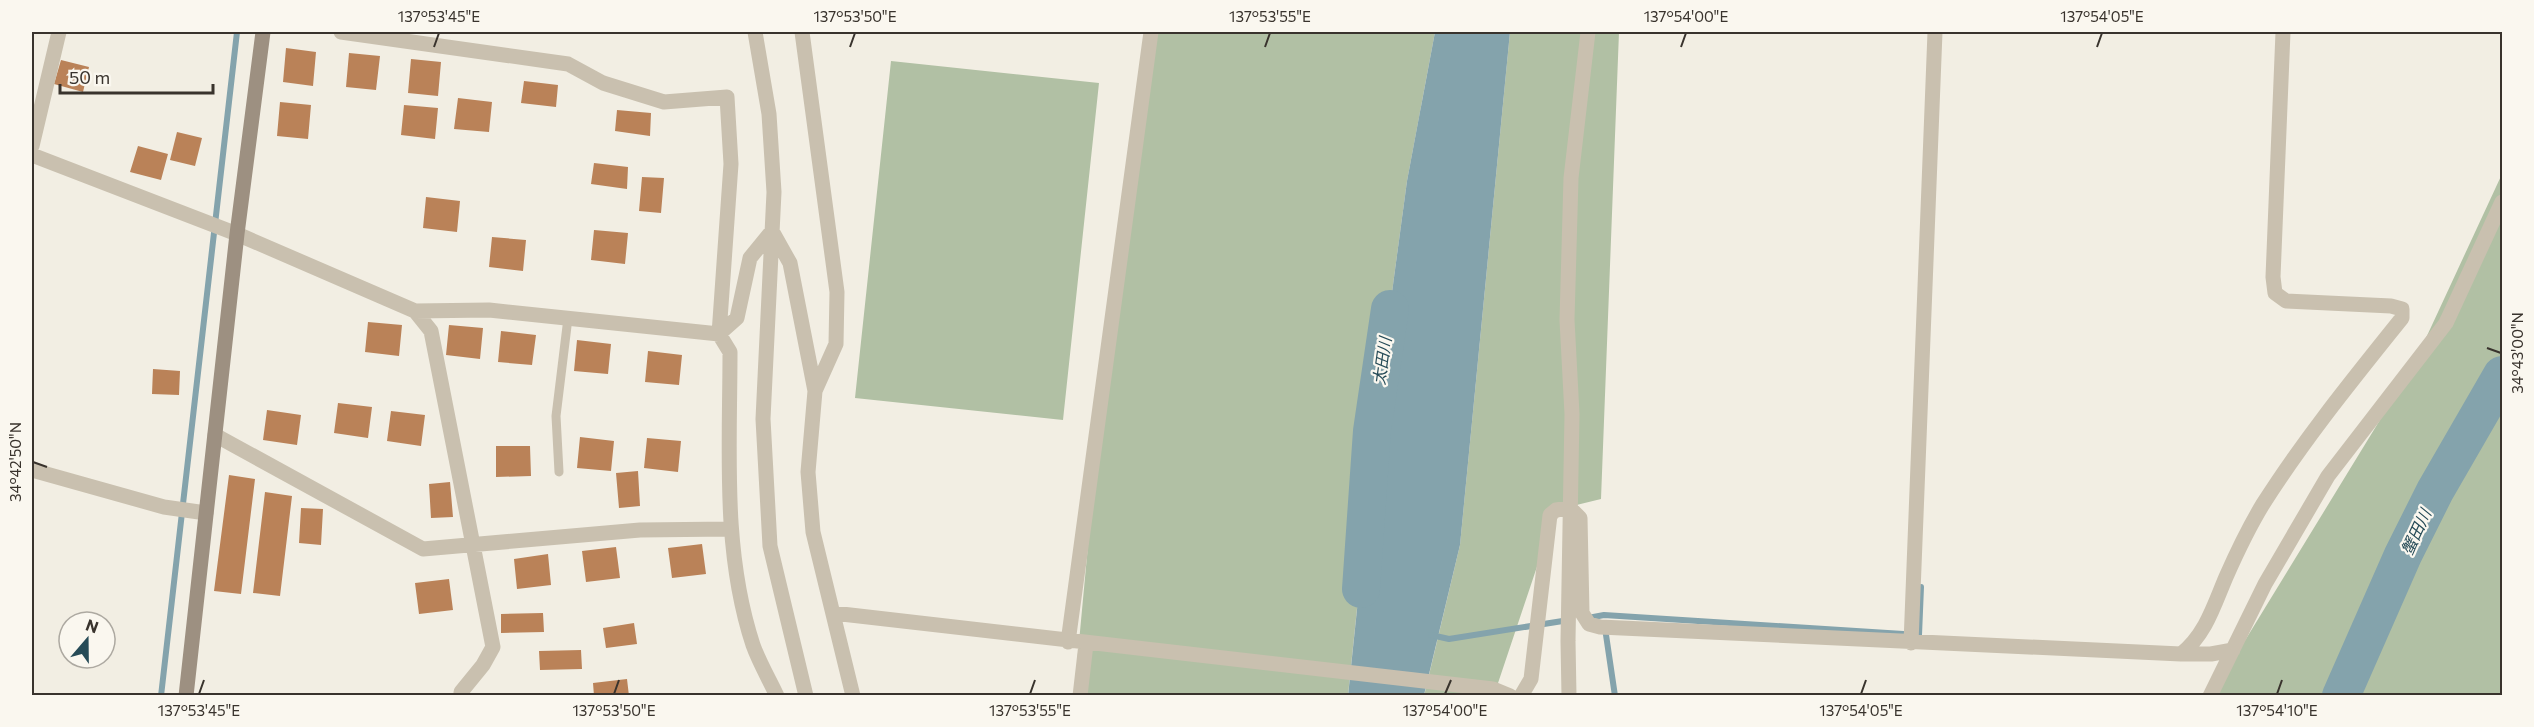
<svg xmlns="http://www.w3.org/2000/svg" width="2534" height="727" viewBox="0 0 2534 727" font-family="Commissioner,'Noto Sans JP',sans-serif">
<rect width="100%" height="100%" fill="#f2eee3"/>
<path fill="#b1c0a4" d="M 1149,32 L 1435,32 L 1407,181 L 1383,359 L 1348,695 L 1074,696 L 1103,384 Z
M 1510,32 L 1619,32 L 1601,499 L 1556,510 L 1494,695 L 1424,696 L 1460,545 Z
M 891,61 L 1099,83 L 1063,420 L 855,398 Z
M 2502,174 L 2502,695 L 2211,696 L 2413,366 Z"/>
<path fill="#84a3ac" d="M 1435,32 L 1510,32 L 1460,545 L 1424,695 L 1348,696 L 1383,359 L 1407,181 Z"/>
<g fill="none" stroke-linecap="round" stroke-linejoin="round">
<path stroke="#84a3ac" stroke-width="6" d="M 1588,618 L 1604,615 L 1919,635 L 1921,587
M 1605,628 L 1615,696
M 1431,635 L 1449,639 L 1569,620
M 161,696 L 237,32"/>
<path stroke="#84a3ac" stroke-width="38" d="M 1361,589 L 1372,431 L 1390,309
M 2341,696 L 2403,555 L 2435,491 L 2502,375"/>
</g>
<path fill="#ba8258" d="M 286,48 L 316,52 L 313,86 L 283,82 Z
M 349,53 L 380,56 L 376,90 L 346,87 Z
M 411,59 L 441,62 L 438,96 L 408,93 Z
M 61,60 L 89,67 L 83,92 L 54,84 Z
M 524,81 L 558,85 L 556,107 L 521,103 Z
M 458,98 L 492,102 L 489,132 L 454,129 Z
M 280,102 L 311,105 L 308,139 L 277,136 Z
M 404,105 L 438,108 L 435,139 L 401,135 Z
M 617,110 L 651,113 L 650,136 L 615,131 Z
M 177,132 L 202,138 L 195,166 L 170,160 Z
M 138,146 L 168,154 L 161,180 L 130,172 Z
M 594,163 L 628,167 L 627,189 L 591,184 Z
M 642,177 L 664,178 L 661,213 L 639,211 Z
M 426,197 L 460,201 L 457,232 L 423,228 Z
M 594,230 L 628,233 L 625,264 L 591,260 Z
M 492,237 L 526,240 L 523,271 L 489,267 Z
M 368,322 L 402,325 L 399,356 L 365,352 Z
M 449,325 L 483,328 L 480,359 L 446,355 Z
M 501,331 L 536,335 L 532,365 L 498,362 Z
M 577,340 L 611,344 L 608,374 L 574,371 Z
M 648,351 L 682,355 L 679,385 L 645,382 Z
M 153,369 L 180,371 L 179,395 L 152,394 Z
M 338,403 L 372,407 L 368,438 L 334,433 Z
M 267,410 L 301,415 L 297,445 L 263,440 Z
M 391,411 L 425,415 L 421,446 L 387,441 Z
M 580,437 L 614,441 L 611,471 L 577,468 Z
M 647,438 L 681,441 L 678,472 L 644,468 Z
M 496,446 L 530,446 L 531,476 L 496,477 Z
M 638,471 L 640,506 L 619,508 L 616,473 Z
M 229,475 L 255,479 L 241,594 L 214,591 Z
M 450,482 L 453,517 L 431,518 L 429,484 Z
M 265,492 L 292,496 L 280,596 L 253,593 Z
M 301,508 L 323,509 L 321,545 L 299,543 Z
M 702,544 L 706,574 L 672,578 L 668,548 Z
M 616,547 L 620,578 L 586,582 L 582,551 Z
M 548,554 L 551,585 L 517,589 L 514,559 Z
M 449,579 L 453,610 L 419,614 L 415,583 Z
M 543,613 L 544,632 L 501,633 L 501,614 Z
M 634,623 L 637,644 L 606,648 L 603,628 Z
M 581,650 L 582,669 L 540,670 L 539,651 Z
M 627,679 L 629,696 L 594,696 L 593,683 Z"/>
<g fill="none" stroke-linecap="round" stroke-linejoin="round">
<path stroke="#c9c0af" stroke-width="9" d="M 559,472 L 556,416 L 568,318"/>
<path stroke="#c9c0af" stroke-width="15" d="M 341,32 L 568,64 L 603,83 L 664,102 L 727,97 L 731,164 L 719,334 L 730,352 C 730,450 722,551 753,645 C 759,662 769,679 777,696
M 755,32 L 769,114 L 774,192 L 763,419 L 770,546 L 806,696
M 802,32 L 837,292 L 836,344 L 815,391
M 32,146 L 59,32
M 32,155 L 237,234 L 415,311 L 431,331 L 493,647 L 483,665 L 461,692 L 461,696
M 415,311 L 489,310 L 719,334 L 737,318 L 750,258 L 772,231 L 790,263 L 815,391 L 808,472 L 813,532 L 853,696
M 215,435 L 423,549 L 640,530 L 730,529
M 32,470 L 164,507 L 206,513
M 833,613 L 1493,689 L 1510,696
M 1068,642 L 1151,32
M 1911,643 L 1935,32
M 2181,654 C 2206,634 2214,605 2226,577 C 2237,552 2249,527 2263,504 C 2305,438 2354,378 2402,318 L 2402,309 L 2391,306 L 2286,301 L 2275,293 L 2273,277 L 2283,32
M 1080,696 L 1086,644
M 1521,696 L 1531,679 L 1550,515 L 1556,510 L 1570,508 L 1580,518 L 1582,613 L 1589,624 L 1600,627 L 2181,654 L 2211,654 L 2233,650
M 1569,696 L 1568,641 L 1572,414 L 1567,320 L 1571,178 L 1588,32
M 2210,696 L 2265,584 L 2328,476 L 2446,323 L 2502,202"/>
<path stroke="#9d9081" stroke-width="15" d="M 186,696 L 237,234 L 263,32"/>
</g>
<path fill="none" stroke="#39332d" stroke-width="2" d="M 434,47 L 439,33M 850,47 L 855,33M 1265,47 L 1270,33M 1681,47 L 1686,33M 2097,47 L 2102,33M 2487,348 L 2501,353M 33,462 L 47,467M 199,694 L 204,680M 614,694 L 619,680M 1030,694 L 1035,680M 1445,694 L 1451,680M 1861,694 L 1866,680M 2277,694 L 2282,680"/>
<g text-anchor="middle" stroke-width="4.5" stroke-linejoin="round" paint-order="stroke">
<g font-size="16" font-style="italic" fill="#264b57" stroke="#faf7ef">
<text transform="translate(1382 361) rotate(-82)" y="6">太田川</text>
<text transform="translate(2416 532) rotate(-65)" y="6">蟹田川</text>
</g>
</g>
<rect width="2534" height="727" fill="none" stroke="#faf7ef" stroke-width="66"/>
<g transform="translate(87 640) rotate(20)"><circle r="28" fill="#faf7ef" stroke="#ada9a1" stroke-width="1.5"/>
<path d="M0-4.5L10 22L0 15L-10 22Z" fill="#264b57"/>
<text y="-9" font-size="16" font-weight="bold" text-anchor="middle" fill="#39332d">N</text>
</g>
<path d="M60 84v9h153v-9" fill="none" stroke="#39332d" stroke-width="3"/>
<text x="69" y="84" font-size="18" fill="#39332d" stroke="#faf7ef" stroke-width="4.5" paint-order="stroke">50 m</text>
<rect x="33" y="33" width="2468" height="661" fill="none" stroke="#39332d" stroke-width="2"/>
<g font-size="15" text-anchor="middle" fill="#39332d">
<text x="439" y="22">137°53'45"E</text>
<text x="855" y="22">137°53'50"E</text>
<text x="1270" y="22">137°53'55"E</text>
<text x="1686" y="22">137°54'00"E</text>
<text x="2102" y="22">137°54'05"E</text>
<text transform="translate(2518 353) rotate(-90)" y="5">34°43'00"N</text>
<text transform="translate(16 462) rotate(-90)" y="5">34°42'50"N</text>
<text x="199" y="716">137°53'45"E</text>
<text x="614" y="716">137°53'50"E</text>
<text x="1030" y="716">137°53'55"E</text>
<text x="1445" y="716">137°54'00"E</text>
<text x="1861" y="716">137°54'05"E</text>
<text x="2277" y="716">137°54'10"E</text>
</g>
</svg>
